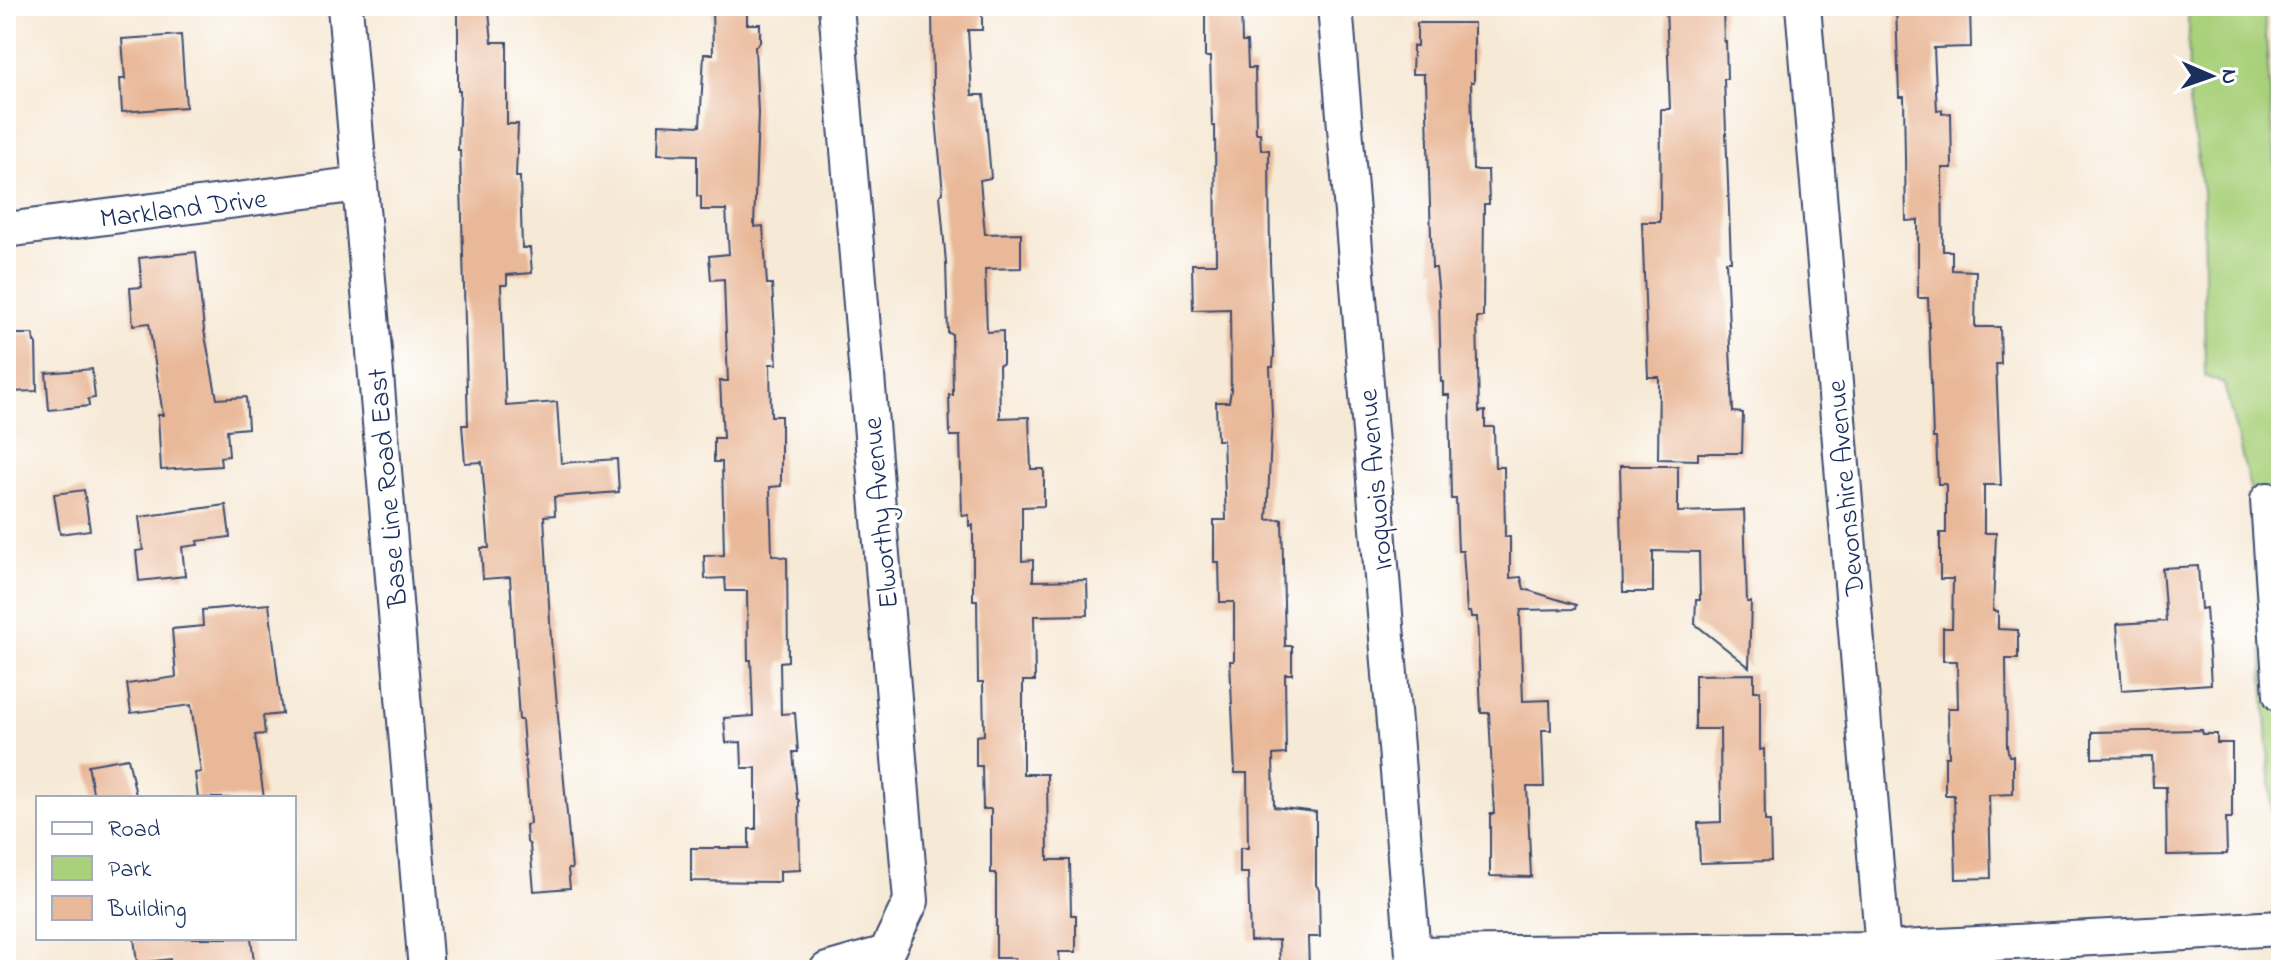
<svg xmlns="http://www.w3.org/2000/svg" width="2287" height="976" viewBox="0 0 2287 976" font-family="'Indie Flower',sans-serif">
<rect width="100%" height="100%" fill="#fff"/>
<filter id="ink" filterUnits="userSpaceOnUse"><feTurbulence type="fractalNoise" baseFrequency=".0125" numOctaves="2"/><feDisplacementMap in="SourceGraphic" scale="16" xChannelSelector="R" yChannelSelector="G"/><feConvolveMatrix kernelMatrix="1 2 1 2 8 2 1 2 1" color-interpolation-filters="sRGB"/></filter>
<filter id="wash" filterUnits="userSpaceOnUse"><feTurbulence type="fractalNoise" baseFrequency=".006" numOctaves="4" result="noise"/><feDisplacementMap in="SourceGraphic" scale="32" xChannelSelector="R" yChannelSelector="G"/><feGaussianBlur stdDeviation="1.8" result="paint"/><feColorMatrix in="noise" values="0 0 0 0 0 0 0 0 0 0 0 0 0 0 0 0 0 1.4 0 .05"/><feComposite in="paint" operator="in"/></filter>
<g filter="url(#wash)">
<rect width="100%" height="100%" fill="#f6e9d5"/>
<path fill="#a9d07a" stroke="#62806c" stroke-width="2" d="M 2188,6 L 2264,6 L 2281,252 L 2281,895 L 2277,895 L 2253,500 L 2224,384 L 2205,376 L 2203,191 L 2189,104 Z"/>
<g id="blocks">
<path fill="#e9b898" d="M 458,6 L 483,6 L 484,12 L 489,11 L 492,42 L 507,42 L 507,124 L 518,124 L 516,177 L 520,177 L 522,248 L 530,248 L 532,273 L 507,275 L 507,285 L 501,285 L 506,406 L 557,402 L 561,463 L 617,459 L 619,492 L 554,497 L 555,515 L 544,516 L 551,639 L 572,869 L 568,869 L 570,888 L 534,891 L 530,845 L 527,842 L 526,825 L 530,824 L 522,720 L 519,720 L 510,577 L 483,579 L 481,548 L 489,548 L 482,462 L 465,463 L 462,425 L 468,425 L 460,150 L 458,150 L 460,91 L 458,91 Z
M 712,6 L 747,6 L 747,24 L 760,24 L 760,42 L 755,47 L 758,113 L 754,227 L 763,226 L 767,284 L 772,284 L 777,364 L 770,364 L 771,416 L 781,416 L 781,486 L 770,487 L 772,555 L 787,558 L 788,661 L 780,662 L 781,714 L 795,713 L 798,752 L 793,752 L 797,799 L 799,800 L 800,870 L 780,871 L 780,882 L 691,881 L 691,848 L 749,848 L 749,829 L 756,829 L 756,768 L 742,768 L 741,742 L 726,743 L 724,718 L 753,716 L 751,660 L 748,660 L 747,591 L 726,591 L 725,578 L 705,579 L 704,556 L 724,555 L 722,462 L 714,462 L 714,438 L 723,438 L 720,381 L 728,381 L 725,310 L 724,279 L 711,280 L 709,256 L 729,254 L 726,210 L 701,210 L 701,197 L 697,196 L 697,155 L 658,154 L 659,124 L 700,126 L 704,54 L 713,54 Z
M 932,6 L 982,6 L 982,30 L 968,30 L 972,95 L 984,95 L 991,178 L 980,180 L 985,234 L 1021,233 L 1021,268 L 985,269 L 987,332 L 1003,331 L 1003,364 L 999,365 L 1000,418 L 1029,417 L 1031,469 L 1044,469 L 1044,506 L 1022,507 L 1022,561 L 1033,560 L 1033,581 L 1087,580 L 1088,615 L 1034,616 L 1035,681 L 1023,681 L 1023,774 L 1047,774 L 1048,860 L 1070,860 L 1071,915 L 1076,915 L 1076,952 L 1059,952 L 1060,970 L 1015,970 L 1015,958 L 996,958 L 996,873 L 991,873 L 991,809 L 983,809 L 982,766 L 976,766 L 976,736 L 984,735 L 983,682 L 978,682 L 977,600 L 973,600 L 973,525 L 969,526 L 969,515 L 962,516 L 960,436 L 950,436 L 949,395 L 953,395 L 952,334 L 948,333 L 946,263 L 940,195 L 943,193 L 933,86 Z
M 1205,6 L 1241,6 L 1242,42 L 1247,42 L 1248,68 L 1255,68 L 1256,133 L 1260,133 L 1261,150 L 1269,150 L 1270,262 L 1274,353 L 1273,367 L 1270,367 L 1272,417 L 1267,520 L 1282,519 L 1285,646 L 1292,646 L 1292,674 L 1285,674 L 1286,754 L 1273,755 L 1274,807 L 1316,812 L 1316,885 L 1319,889 L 1320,937 L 1308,937 L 1309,968 L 1280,969 L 1279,940 L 1250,941 L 1248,873 L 1240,873 L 1240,848 L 1248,848 L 1247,773 L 1235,773 L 1230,661 L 1234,661 L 1234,602 L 1220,602 L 1219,562 L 1214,562 L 1214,520 L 1226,520 L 1223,440 L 1217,440 L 1216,402 L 1229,402 L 1231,390 L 1230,309 L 1193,310 L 1192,264 L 1216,264 L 1215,126 L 1212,126 L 1210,57 L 1205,57 Z
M 1666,6 L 1723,6 L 1724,42 L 1726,41 L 1727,79 L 1724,79 L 1731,261 L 1726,261 L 1733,412 L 1743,413 L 1742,453 L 1698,453 L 1698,460 L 1658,459 L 1659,377 L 1648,377 L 1642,222 L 1660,222 L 1661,109 L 1670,109 Z
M 1896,6 L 1970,6 L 1971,47 L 1934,48 L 1937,111 L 1942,110 L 1942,114 L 1951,113 L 1952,168 L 1942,168 L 1943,251 L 1952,251 L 1952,270 L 1976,271 L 1975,327 L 2000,327 L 2001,364 L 1996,364 L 2001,485 L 1984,485 L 1984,533 L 1996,533 L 1993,611 L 1998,611 L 1998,629 L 2018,630 L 2018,659 L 2006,659 L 2007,746 L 2009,756 L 2013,756 L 2013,794 L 1989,795 L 1991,878 L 1956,879 L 1954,795 L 1945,795 L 1945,757 L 1949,757 L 1948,708 L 1958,708 L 1957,661 L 1943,661 L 1943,628 L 1952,628 L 1953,579 L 1940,579 L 1940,533 L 1946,533 L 1946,484 L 1938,484 L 1936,438 L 1933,438 L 1928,298 L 1918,298 L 1918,220 L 1906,221 L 1904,97 L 1899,97 Z
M 1417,23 L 1474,23 L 1474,82 L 1471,82 L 1473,170 L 1488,170 L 1489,204 L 1484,204 L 1483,317 L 1477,317 L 1479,412 L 1485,411 L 1485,427 L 1494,427 L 1495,467 L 1504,467 L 1505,537 L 1510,537 L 1510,578 L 1521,577 L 1524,589 L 1576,605 L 1575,609 L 1521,610 L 1520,616 L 1523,701 L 1550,700 L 1551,730 L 1542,730 L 1544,787 L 1527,787 L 1531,877 L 1490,876 L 1490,814 L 1494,814 L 1489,713 L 1481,713 L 1477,617 L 1471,617 L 1470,612 L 1467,612 L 1463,551 L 1458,551 L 1456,499 L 1451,499 L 1449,395 L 1443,395 L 1443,382 L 1441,382 L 1439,297 L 1436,268 L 1432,268 L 1426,82 L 1424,82 L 1424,74 L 1412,74 L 1413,46 L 1417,46 Z
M 181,35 L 186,107 L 122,112 L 120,79 L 125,79 L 122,39 Z
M 196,252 L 204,330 L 217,399 L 246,397 L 248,428 L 227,430 L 229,456 L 220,457 L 221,466 L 161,470 L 158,415 L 163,415 L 149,323 L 133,325 L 130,288 L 142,287 L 139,258 Z
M 6,334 L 33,334 L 34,342 L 36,342 L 37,391 L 6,392 Z
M 92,369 L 95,398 L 88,399 L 89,406 L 49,410 L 46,373 Z
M 1620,466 L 1678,466 L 1678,512 L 1744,510 L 1747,602 L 1751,602 L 1749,667 L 1695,624 L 1696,600 L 1700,600 L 1699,552 L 1653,551 L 1653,592 L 1623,592 Z
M 84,490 L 90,530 L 60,534 L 54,494 Z
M 226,505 L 230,537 L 197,541 L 198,545 L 182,547 L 185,576 L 139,581 L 136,551 L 143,550 L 139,517 Z
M 2198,566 L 2201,609 L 2206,608 L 2211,684 L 2122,690 L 2117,624 L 2166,621 L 2162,568 Z
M 269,604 L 282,714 L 263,716 L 265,734 L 255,735 L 264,798 L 198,798 L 195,773 L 201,772 L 191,705 L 131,713 L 127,684 L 176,677 L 172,629 L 203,626 L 202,610 Z
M 1754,674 L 1754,691 L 1760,691 L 1760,750 L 1764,749 L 1765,821 L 1770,821 L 1771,861 L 1700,863 L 1698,823 L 1721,822 L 1720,729 L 1695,729 L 1695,675 Z
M 2202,730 L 2202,734 L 2217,734 L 2217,743 L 2232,743 L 2232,818 L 2226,818 L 2227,854 L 2167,855 L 2166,787 L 2153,787 L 2152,757 L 2092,758 L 2092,732 Z
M 128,758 L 136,795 L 94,798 L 88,765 Z
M 134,938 L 251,938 L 255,970 L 171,970 L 170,959 L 137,963 Z"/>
</g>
</g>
<g filter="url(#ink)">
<use href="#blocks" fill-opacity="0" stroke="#3c4b70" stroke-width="2"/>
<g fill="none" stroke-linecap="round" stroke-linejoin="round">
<defs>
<path id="minor" d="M 345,6 L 426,970
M 1335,6 L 1413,954 L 1883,949 L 2281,928
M 1803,6 L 1883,949 L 1888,969
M 6,230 L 360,184
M 2268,500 L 2281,695
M 827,970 L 886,953 L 911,901 L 836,6"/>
</defs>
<use href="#minor" stroke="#3c4b70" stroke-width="38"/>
<use href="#minor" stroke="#fff" stroke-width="34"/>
</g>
</g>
<g text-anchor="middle" stroke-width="6" stroke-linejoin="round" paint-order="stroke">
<g font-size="28" fill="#1b2f5e" stroke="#fff">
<text transform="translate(183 207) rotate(-7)" y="10">Markland Drive</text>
<text transform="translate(1374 480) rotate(-95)" y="10">Iroquois Avenue</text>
<text transform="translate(386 488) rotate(-95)" y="10">Base Line Road East</text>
<text transform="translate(1844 488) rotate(-95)" y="10">Devonshire Avenue</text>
<text transform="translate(879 513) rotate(-95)" y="10">Elworthy Avenue</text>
</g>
</g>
<rect width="2287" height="976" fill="none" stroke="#fff" stroke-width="32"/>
<rect x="36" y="796" width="260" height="144" fill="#ffffff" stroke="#a4acbf" stroke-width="2"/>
<rect x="52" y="822" width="40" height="12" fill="#ffffff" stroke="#a4acbf" stroke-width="2"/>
<text x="108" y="836" font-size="24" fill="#1b2f5e">Road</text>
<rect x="52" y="856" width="40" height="24" fill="#a9d07a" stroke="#a4acbf" stroke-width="2"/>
<text x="108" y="876" font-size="24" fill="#1b2f5e">Park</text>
<rect x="52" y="896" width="40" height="24" fill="#e9b898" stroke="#a4acbf" stroke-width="2"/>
<text x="108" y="916" font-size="24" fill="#1b2f5e">Building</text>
<g transform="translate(2211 76) rotate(92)" stroke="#ffffff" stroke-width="6" paint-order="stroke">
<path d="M0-6L14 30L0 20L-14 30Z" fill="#1b2f5e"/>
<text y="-12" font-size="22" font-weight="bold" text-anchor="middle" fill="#1b2f5e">N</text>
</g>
</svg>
